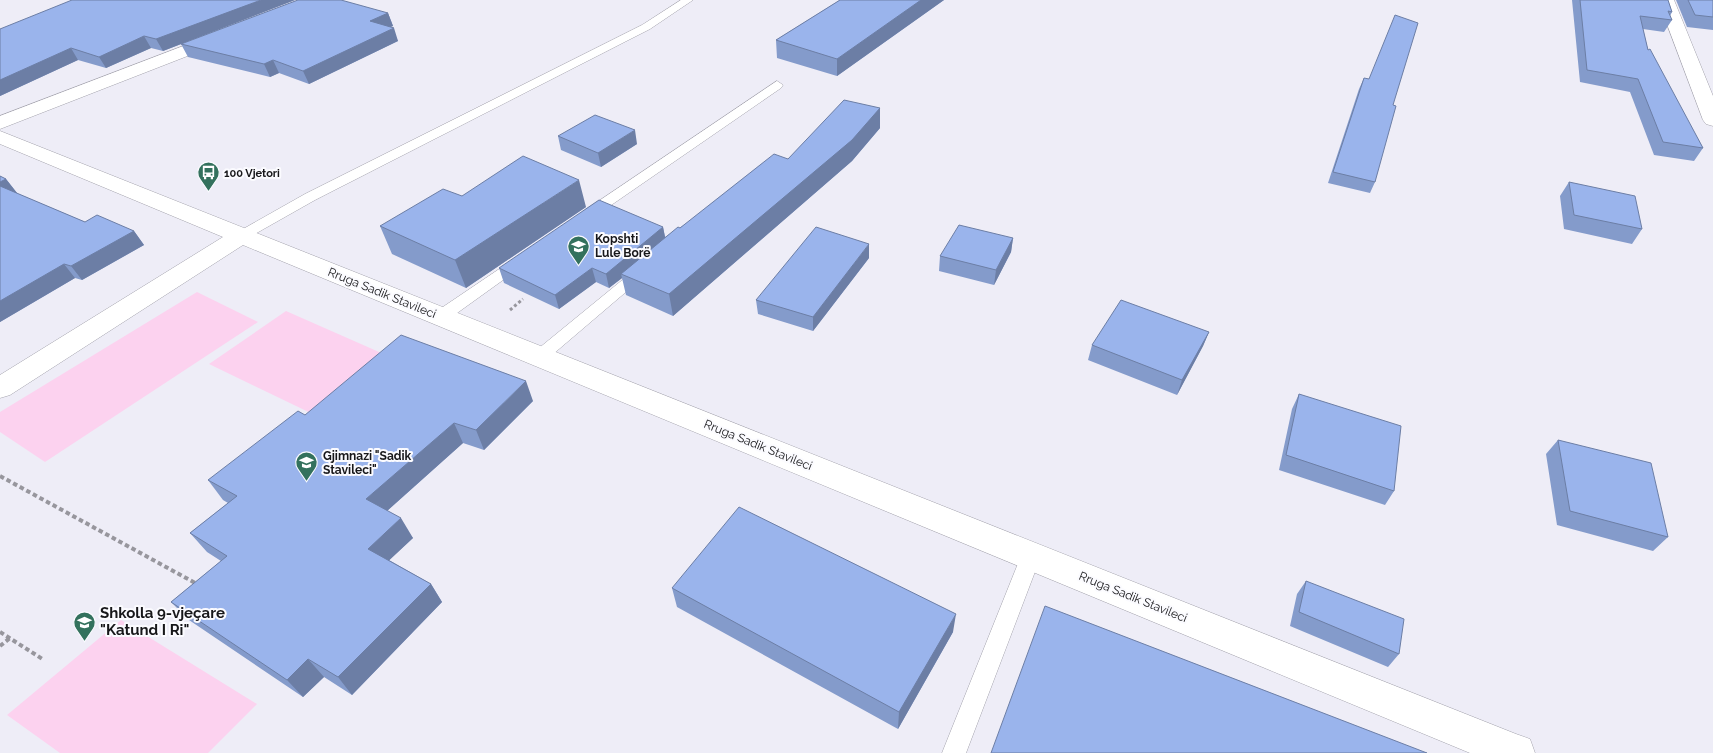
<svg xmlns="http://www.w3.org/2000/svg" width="1713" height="753" viewBox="0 0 1713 753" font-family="Raleway,sans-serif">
<rect width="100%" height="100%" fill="#eeedf7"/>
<path fill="#fcd2ef" d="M 197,292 L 258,322 L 45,462 L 0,432 L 0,412 Z
M 286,311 L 395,359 L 321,418 L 209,364 Z
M 121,620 L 257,704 L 208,753 L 60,753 L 7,715 Z"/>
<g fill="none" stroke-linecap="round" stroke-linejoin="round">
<defs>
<path id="lane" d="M 681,0 L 693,0 L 650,29 L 315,200 L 246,239 L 236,239 L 234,236 L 236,233 L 305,194 L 642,25 Z
M 777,81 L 783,85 L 781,88 L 591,219 L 581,219 L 579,216 L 581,213 Z
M 519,257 L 524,259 L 527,262 L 524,265 L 446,321 L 440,322 L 434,321 L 432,317 L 434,313 L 514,259 Z
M 642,266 L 647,268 L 650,271 L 647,274 L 545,361 L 539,363 L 533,361 L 530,357 L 533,353 L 637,268 Z
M 1031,547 L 1038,550 L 1041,556 L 966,753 L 942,753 L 1021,556 L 1024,550 Z"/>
<path id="street" d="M 1658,0 L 1674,0 L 1713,96 L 1713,126 L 1706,124 L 1703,120 Z
M 220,32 L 226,33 L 229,37 L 226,41 L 0,129 L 0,116 Z
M 0,131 L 1516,734 L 1530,739 L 1535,753 L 1470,753 L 243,245 L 10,395 L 0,398 L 0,375 L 223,237 L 0,144 Z"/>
</defs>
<use href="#lane" stroke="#a3a2ac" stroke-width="1"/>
<use href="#street" stroke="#a3a2ac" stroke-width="1"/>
<path stroke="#97969d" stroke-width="3" stroke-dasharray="3 2.5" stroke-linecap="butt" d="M 510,310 L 523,299"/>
<path stroke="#97969d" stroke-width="4" stroke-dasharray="4.5 3" stroke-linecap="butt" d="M 0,476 L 197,584
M 0,632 L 44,660
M 0,646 L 10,638"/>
<use href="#lane" fill="#fff" fill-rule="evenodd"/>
<use href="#street" fill="#fff" fill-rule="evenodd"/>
</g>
<path fill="#849bcb" d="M 295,0 L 163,51 L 151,48 L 106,68 L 78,60 L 0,96 L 0,29 Z
M 840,0 L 944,0 L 837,76 L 777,58 L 776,40 Z
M 1572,0 L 1668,0 L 1672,12 L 1670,16 L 1672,20 L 1664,32 L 1643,29 L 1648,50 L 1703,148 L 1694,161 L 1654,155 L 1630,92 L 1580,82 Z
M 1676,0 L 1713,0 L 1713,30 L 1687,27 Z
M 388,13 L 393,26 L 390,27 L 398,41 L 309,84 L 279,73 L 270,77 L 188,57 L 181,44 Z
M 1364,78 L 1393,105 L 1375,182 L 1370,193 L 1328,183 L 1359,89 Z
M 880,108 L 880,128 L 852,161 L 673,316 L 626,295 L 622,278 L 609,288 L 596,282 L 559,309 L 504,283 L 499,268 L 663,227 L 665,237 L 788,159 Z
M 558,136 L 637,144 L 601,167 L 561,150 Z
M 0,176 L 6,179 L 17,193 L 16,193 L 85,222 L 134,231 L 144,245 L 82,280 L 75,278 L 0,322 Z
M 1569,182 L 1642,229 L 1632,244 L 1564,229 L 1560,196 Z
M 462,196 L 586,207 L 466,288 L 392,254 L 380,226 Z
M 1013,238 L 1011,252 L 994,285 L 939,271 L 940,256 Z
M 869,258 L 813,331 L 758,314 L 756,300 Z
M 1209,332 L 1203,346 L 1177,395 L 1088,360 L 1092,345 Z
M 1299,394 L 1394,491 L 1385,505 L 1279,470 L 1292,409 Z
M 533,401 L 484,450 L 463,443 L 387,511 L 413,538 L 389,560 L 431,584 L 442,602 L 352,695 L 324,677 L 303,697 L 189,620 L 171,602 L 221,561 L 207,552 L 190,533 L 228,503 L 223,500 L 208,480 L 305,415 Z
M 1558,440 L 1668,537 L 1653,551 L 1557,525 L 1546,454 Z
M 1306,581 L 1399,654 L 1388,667 L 1290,626 L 1297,594 Z
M 672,588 L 953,632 L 898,729 L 677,607 Z"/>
<path fill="#6c7ea5" d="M 261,0 L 295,0 L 163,51 L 156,39 Z
M 921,0 L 944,0 L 837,76 L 837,59 Z
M 388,13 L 393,26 L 375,33 L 370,21 Z
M 394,28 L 398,41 L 309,84 L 303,71 Z
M 144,36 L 151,48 L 106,68 L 99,57 Z
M 71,48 L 78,60 L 0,96 L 0,80 Z
M 273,60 L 279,73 L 270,77 L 264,64 Z
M 880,108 L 880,128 L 852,161 L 673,316 L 669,294 Z
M 635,130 L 637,144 L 601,167 L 598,153 Z
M 6,179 L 17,193 L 6,198 L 0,190 L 0,182 Z
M 579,180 L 586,207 L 466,288 L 455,260 Z
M 663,227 L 666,242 L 621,274 L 622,278 L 609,288 L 606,274 Z
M 134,231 L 144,245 L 82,280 L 71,266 Z
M 1013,238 L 1011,252 L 994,285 L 996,270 Z
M 869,244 L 869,258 L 813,331 L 813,317 Z
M 64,264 L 75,278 L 0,322 L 0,301 Z
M 592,268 L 596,282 L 559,309 L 555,295 Z
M 1209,332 L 1203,346 L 1177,395 L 1182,380 Z
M 526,381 L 533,401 L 484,450 L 476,430 Z
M 454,423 L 463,443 L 378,519 L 366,499 Z
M 401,518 L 413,538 L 381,568 L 368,549 Z
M 431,584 L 442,602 L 352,695 L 338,677 Z
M 956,614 L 953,632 L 898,729 L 899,712 Z
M 308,659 L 324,677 L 303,697 L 287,680 Z"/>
<path fill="#9ab4ec" stroke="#6c7ea5" d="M 72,0 L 261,0 L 156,39 L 144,36 L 99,57 L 71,48 L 0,80 L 0,29 Z
M 298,0 L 341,0 L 388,13 L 370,21 L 394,28 L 303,71 L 273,60 L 264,64 L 181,44 Z
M 840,0 L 921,0 L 837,59 L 776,40 Z
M 1580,0 L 1668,0 L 1672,12 L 1668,11 L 1672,20 L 1640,16 L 1648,50 L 1650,49 L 1703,148 L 1663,142 L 1638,79 L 1587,70 Z
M 1688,0 L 1713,0 L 1713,17 L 1695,15 Z
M 1395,15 L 1418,23 L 1393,105 L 1396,106 L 1375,182 L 1333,172 L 1364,78 L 1369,79 Z
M 844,100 L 880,108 L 852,140 L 669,294 L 621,274 L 678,227 L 680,228 L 774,154 L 788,159 Z
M 595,115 L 635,130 L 598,153 L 558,136 Z
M 523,156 L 579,180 L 455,260 L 380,226 L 443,189 L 462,196 Z
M 0,176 L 6,179 L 0,182 Z
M 1569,182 L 1635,196 L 1642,229 L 1574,215 Z
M 0,186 L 85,222 L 97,215 L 134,231 L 71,266 L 64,264 L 0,301 Z
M 599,200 L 663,227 L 606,274 L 592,268 L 555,295 L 499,268 Z
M 959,225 L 1013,238 L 996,270 L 940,256 Z
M 816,227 L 869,244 L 813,317 L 756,300 Z
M 1121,300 L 1209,332 L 1182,380 L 1092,345 Z
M 401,335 L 526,381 L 476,430 L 454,423 L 366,499 L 401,518 L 368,549 L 431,584 L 338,677 L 308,659 L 287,680 L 171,602 L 227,556 L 190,533 L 237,496 L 208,480 L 298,411 L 305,415 Z
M 1299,394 L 1401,426 L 1394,491 L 1286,455 Z
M 1558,440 L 1651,463 L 1668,537 L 1570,511 Z
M 739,507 L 956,614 L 899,712 L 672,588 Z
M 1306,581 L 1404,619 L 1399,654 L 1299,612 Z
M 1045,606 L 1427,753 L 991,753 Z"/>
<defs>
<symbol id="bus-pin" viewBox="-11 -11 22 30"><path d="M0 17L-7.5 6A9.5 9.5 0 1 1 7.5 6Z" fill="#33715d" stroke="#fbfbff"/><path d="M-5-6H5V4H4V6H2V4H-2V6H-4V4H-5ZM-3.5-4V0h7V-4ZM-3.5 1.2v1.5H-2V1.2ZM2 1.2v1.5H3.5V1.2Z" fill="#fff"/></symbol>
<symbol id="school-pin" viewBox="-11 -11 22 30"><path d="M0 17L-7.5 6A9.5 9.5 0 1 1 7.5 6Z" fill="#33715d" stroke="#fbfbff"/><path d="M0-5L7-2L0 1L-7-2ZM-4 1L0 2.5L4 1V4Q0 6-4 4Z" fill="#fff"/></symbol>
</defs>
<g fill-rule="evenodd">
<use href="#bus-pin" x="196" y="160" width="25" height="34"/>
<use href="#school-pin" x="566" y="234" width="25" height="34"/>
<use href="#school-pin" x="294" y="450" width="25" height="34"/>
<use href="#school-pin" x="72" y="610" width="25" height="34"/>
</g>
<g text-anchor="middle" stroke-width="4" stroke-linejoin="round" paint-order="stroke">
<g font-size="11" font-weight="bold" fill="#17171a" stroke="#fbfbff" text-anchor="start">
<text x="224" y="177">100 Vjetori</text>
</g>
<g font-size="12" font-weight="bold" fill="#17171a" stroke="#fbfbff" text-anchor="start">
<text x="595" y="243">Kopshti<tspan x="595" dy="14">Lule Borë</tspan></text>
<text x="323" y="460">Gjimnazi "Sadik<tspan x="323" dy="14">Stavileci"</tspan></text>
</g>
<g font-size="12" fill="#17171a" stroke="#fbfbff">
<text transform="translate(382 293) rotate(22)" y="4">Rruga Sadik Stavileci</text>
<text transform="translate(758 445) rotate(22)" y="4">Rruga Sadik Stavileci</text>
<text transform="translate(1133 597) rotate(22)" y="4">Rruga Sadik Stavileci</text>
</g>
<g font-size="15" font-weight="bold" fill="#17171a" stroke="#fbfbff" text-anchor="start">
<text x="100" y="618">Shkolla 9-vjeçare<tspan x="100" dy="17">"Katund I Ri"</tspan></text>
</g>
</g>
</svg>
